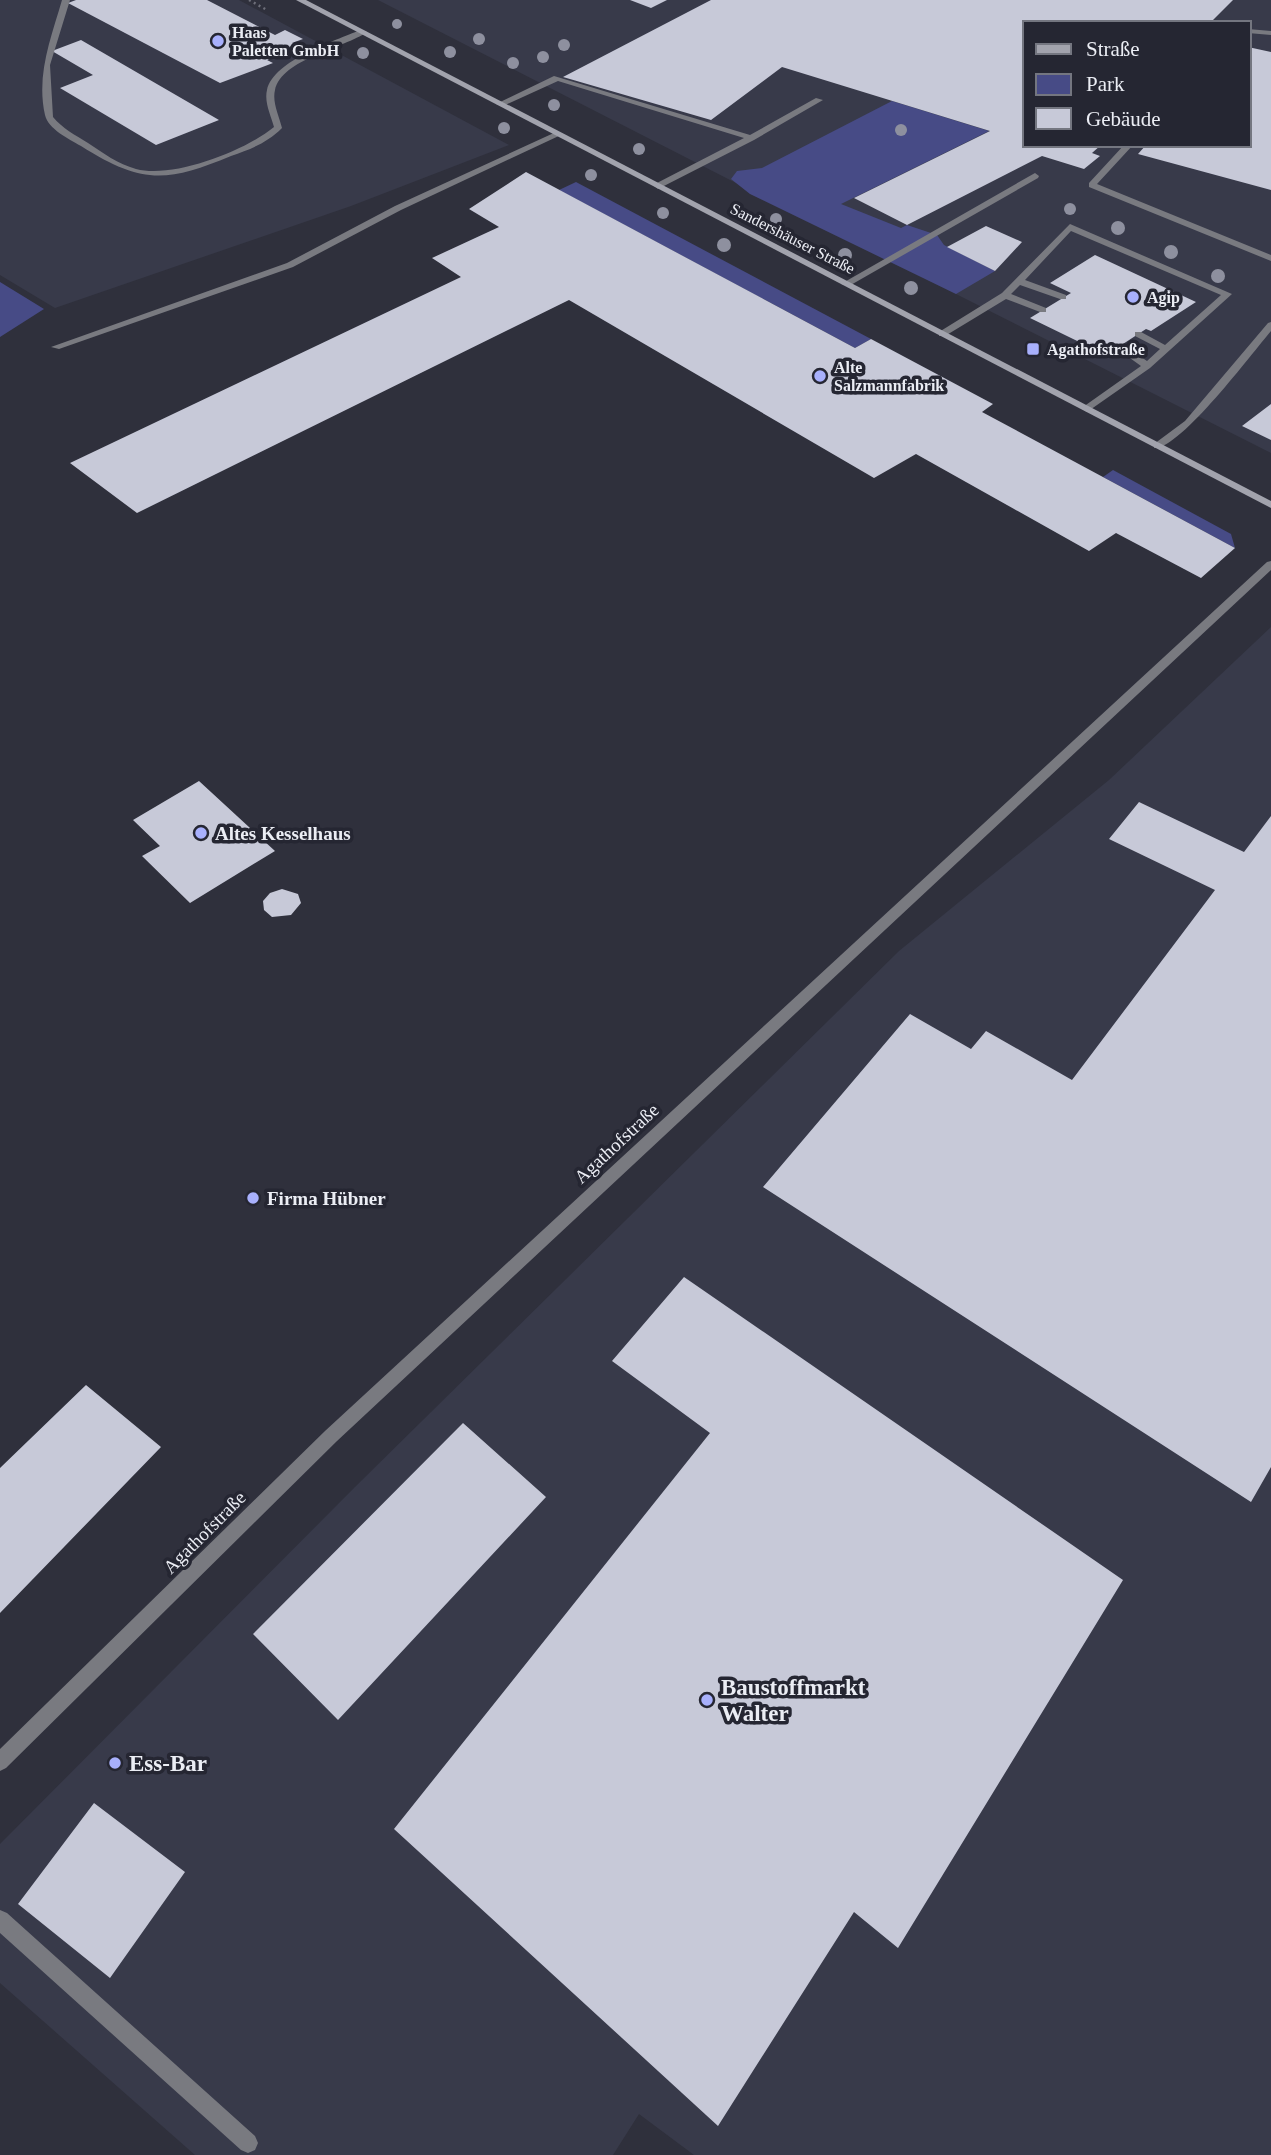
<svg xmlns="http://www.w3.org/2000/svg" width="1271" height="2155" viewBox="0 0 1271 2155" font-family="Georgia,serif">
<rect width="100%" height="100%" fill="#2f303c"/>
<path fill="#383a4a" fill-rule="evenodd" d="M 0,0 L 239,0 L 509,145 L 351,206 L 55,308 L 0,275 Z
M 378,0 L 1271,0 L 1271,453 L 734,182 ZM 1024,23 L 1248,23 L 1248,145 L 1024,145 Z
M 1271,627 L 1271,2155 L 694,2155 L 639,2114 L 613,2155 L 195,2155 L 0,1983 L 0,1844 L 355,1487 L 899,951 L 1109,780 Z"/>
<path fill="#474b86" d="M 892,101 L 989,131 L 841,204 L 901,228 L 907,225 L 937,235 L 944,245 L 995,271 L 956,294 L 750,194 L 731,179 L 737,171 L 762,168 Z
M 576,182 L 871,339 L 855,348 L 559,190 Z
M 0,282 L 44,309 L 0,337 Z
M 1113,470 L 1231,534 L 1235,548 L 1103,477 Z"/>
<path fill="#c7c9d8" d="M 76,0 L 207,0 L 275,35 L 285,30 L 303,39 L 292,43 L 299,47 L 267,60 L 273,63 L 220,83 L 68,3 Z
M 630,0 L 667,0 L 651,8 Z
M 711,0 L 1233,0 L 1210,23 L 1024,23 L 1024,145 L 1101,145 L 1092,153 L 1100,156 L 1084,169 L 1042,156 L 907,225 L 854,198 L 990,131 L 782,67 L 711,120 L 563,77 Z
M 81,40 L 219,120 L 156,145 L 60,88 L 93,75 L 52,51 Z
M 1248,47 L 1271,52 L 1271,190 L 1138,154 L 1146,145 L 1248,145 Z
M 526,172 L 855,348 L 871,339 L 993,404 L 982,412 L 1235,548 L 1201,578 L 1116,533 L 1089,551 L 916,454 L 874,478 L 569,300 L 137,513 L 70,463 L 461,277 L 432,258 L 499,227 L 469,209 Z
M 986,226 L 1022,242 L 995,271 L 947,247 Z
M 1095,255 L 1196,302 L 1151,331 L 1146,329 L 1106,355 L 1030,318 L 1071,293 L 1050,283 Z
M 1271,404 L 1271,440 L 1242,426 Z
M 199,781 L 275,851 L 190,903 L 142,856 L 160,846 L 133,820 Z
M 1139,802 L 1244,852 L 1271,816 L 1271,1467 L 1251,1502 L 763,1187 L 910,1014 L 971,1049 L 986,1031 L 1072,1080 L 1215,890 L 1109,839 Z
M 282,889 L 298,894 L 301,903 L 291,915 L 272,917 L 264,910 L 263,901 L 270,893 Z
M 684,1277 L 1123,1580 L 898,1948 L 854,1912 L 718,2126 L 394,1829 L 710,1433 L 612,1361 Z
M 86,1385 L 161,1447 L 0,1613 L 0,1468 Z
M 463,1423 L 546,1497 L 338,1720 L 253,1634 Z
M 94,1803 L 185,1872 L 110,1978 L 18,1904 Z"/>
<g fill="none" stroke-linecap="round" stroke-linejoin="round">
<path stroke="#6e6f7a" stroke-width="2.5" stroke-dasharray="2 3.5" stroke-linecap="butt" d="M 249,0 L 267,10"/>
<path fill="#797a80" fill-rule="evenodd" d="M 62,0 L 70,0 L 50,65 L 53,117 C 62,128 75,135 88,143 C 103,153 118,164 136,169 C 173,179 245,151 274,127 C 271,116 264,102 267,90 C 274,60 335,41 360,30 L 367,32 C 344,48 282,59 275,90 C 272,102 279,116 282,128 C 267,143 251,149 231,156 C 166,183 141,184 81,146 C 69,139 48,129 45,115 C 36,75 51,38 62,0 Z
M 1248,29 L 1271,31 L 1271,35 L 1248,33 Z
M 554,76 L 750,135 L 816,98 L 823,100 L 754,140 L 658,189 L 654,186 L 655,184 L 744,138 L 558,81 L 503,106 L 496,104 Z
M 556,132 L 563,134 L 401,210 L 293,267 L 59,349 L 51,347 L 287,263 L 395,206 Z
M 1124,145 L 1133,145 L 1097,184 L 1271,255 L 1271,261 L 1089,187 L 1089,183 Z
M 1035,173 L 1039,176 L 1038,178 L 849,286 L 841,284 Z
M 1070,224 L 1232,294 L 1150,368 L 1087,412 L 1082,409 L 1083,407 L 1141,366 L 1116,348 L 1116,344 L 1122,344 L 1147,361 L 1160,349 L 1135,336 L 1135,332 L 1141,332 L 1165,345 L 1221,295 L 1071,231 L 1025,280 L 1066,295 L 1066,299 L 1060,299 L 1020,285 L 1011,294 L 1046,308 L 1046,312 L 1040,312 L 1006,299 L 945,336 L 939,336 L 939,332 L 1002,293 Z
M 1271,322 L 1271,331 C 1252,353 1180,450 1154,448 L 1154,444 L 1185,421 L 1268,323 Z
M 0,1910 L 7,1913 L 255,2136 L 258,2143 L 255,2150 L 248,2153 L 241,2150 L 0,1933 Z"/>
<path fill="#797a80" fill-rule="evenodd" d="M 1271,561 L 1271,570 L 337,1441 L 6,1768 L 0,1771 L 0,1749 L 325,1431 L 1267,562 Z"/>
<path fill="#a2a3ad" fill-rule="evenodd" d="M 296,0 L 306,0 L 1271,501 L 1271,508 Z"/>
</g>
<g fill="#8e909f">
<circle cx="397" cy="24" r="5"/>
<circle cx="479" cy="39" r="6"/>
<circle cx="564" cy="45" r="6"/>
<circle cx="450" cy="52" r="6"/>
<circle cx="363" cy="53" r="6"/>
<circle cx="543" cy="57" r="6"/>
<circle cx="513" cy="63" r="6"/>
<circle cx="554" cy="105" r="6"/>
<circle cx="504" cy="128" r="6"/>
<circle cx="901" cy="130" r="6"/>
<circle cx="639" cy="149" r="6"/>
<circle cx="591" cy="175" r="6"/>
<circle cx="1070" cy="209" r="6"/>
<circle cx="663" cy="213" r="6"/>
<circle cx="776" cy="219" r="6"/>
<circle cx="1118" cy="228" r="7"/>
<circle cx="724" cy="245" r="7"/>
<circle cx="1171" cy="252" r="7"/>
<circle cx="845" cy="255" r="7"/>
<circle cx="1218" cy="276" r="7"/>
<circle cx="911" cy="288" r="7"/>
</g>
<g fill="#a8b0fc" stroke="#252632" stroke-width="2.5">
<circle cx="218" cy="41" r="7"/>
<circle cx="1133" cy="297" r="7"/>
<rect x="1026" y="342" width="14" height="14" rx="3.5"/>
<circle cx="820" cy="376" r="7"/>
<circle cx="201" cy="833" r="7"/>
<circle cx="253" cy="1198" r="7"/>
<circle cx="707" cy="1700" r="7"/>
<circle cx="115" cy="1763" r="7"/>
</g>
<g text-anchor="middle" stroke-width="7" stroke-linejoin="round" paint-order="stroke">
<g font-size="16" font-weight="bold" fill="#ebedf4" stroke="#252632" text-anchor="start">
<text x="232" y="38">Haas<tspan x="232" dy="18">Paletten GmbH</tspan></text>
<text x="1147" y="303">Agip</text>
<text x="1047" y="355">Agathofstraße</text>
<text x="834" y="373">Alte<tspan x="834" dy="18">Salzmannfabrik</tspan></text>
</g>
<g font-size="16" fill="#ebedf4" stroke="#252632">
<text transform="translate(793 238) rotate(27)" y="6">Sandershäuser Straße</text>
</g>
<g font-size="19" font-weight="bold" fill="#ebedf4" stroke="#252632" text-anchor="start">
<text x="215" y="840">Altes Kesselhaus</text>
<text x="267" y="1205">Firma Hübner</text>
</g>
<g font-size="19" fill="#ebedf4" stroke="#252632">
<text transform="translate(616 1143) rotate(-43)" y="7">Agathofstraße</text>
<text transform="translate(204 1532) rotate(-45)" y="7">Agathofstraße</text>
</g>
<g font-size="23" font-weight="bold" fill="#ebedf4" stroke="#252632" text-anchor="start">
<text x="721" y="1695">Baustoffmarkt<tspan x="721" dy="26">Walter</tspan></text>
<text x="129" y="1771">Ess-Bar</text>
</g>
</g>
<rect x="1023" y="21" width="228" height="126" fill="#252632" stroke="#747680" stroke-width="2"/>
<rect x="1036" y="44" width="35" height="10" fill="#a2a3ad" stroke="#747680" stroke-width="2"/>
<text x="1086" y="56" font-size="21" fill="#ebedf4">Straße</text>
<rect x="1036" y="74" width="35" height="21" fill="#474b86" stroke="#747680" stroke-width="2"/>
<text x="1086" y="91" font-size="21" fill="#ebedf4">Park</text>
<rect x="1036" y="108" width="35" height="21" fill="#c7c9d8" stroke="#747680" stroke-width="2"/>
<text x="1086" y="126" font-size="21" fill="#ebedf4">Gebäude</text>
</svg>
